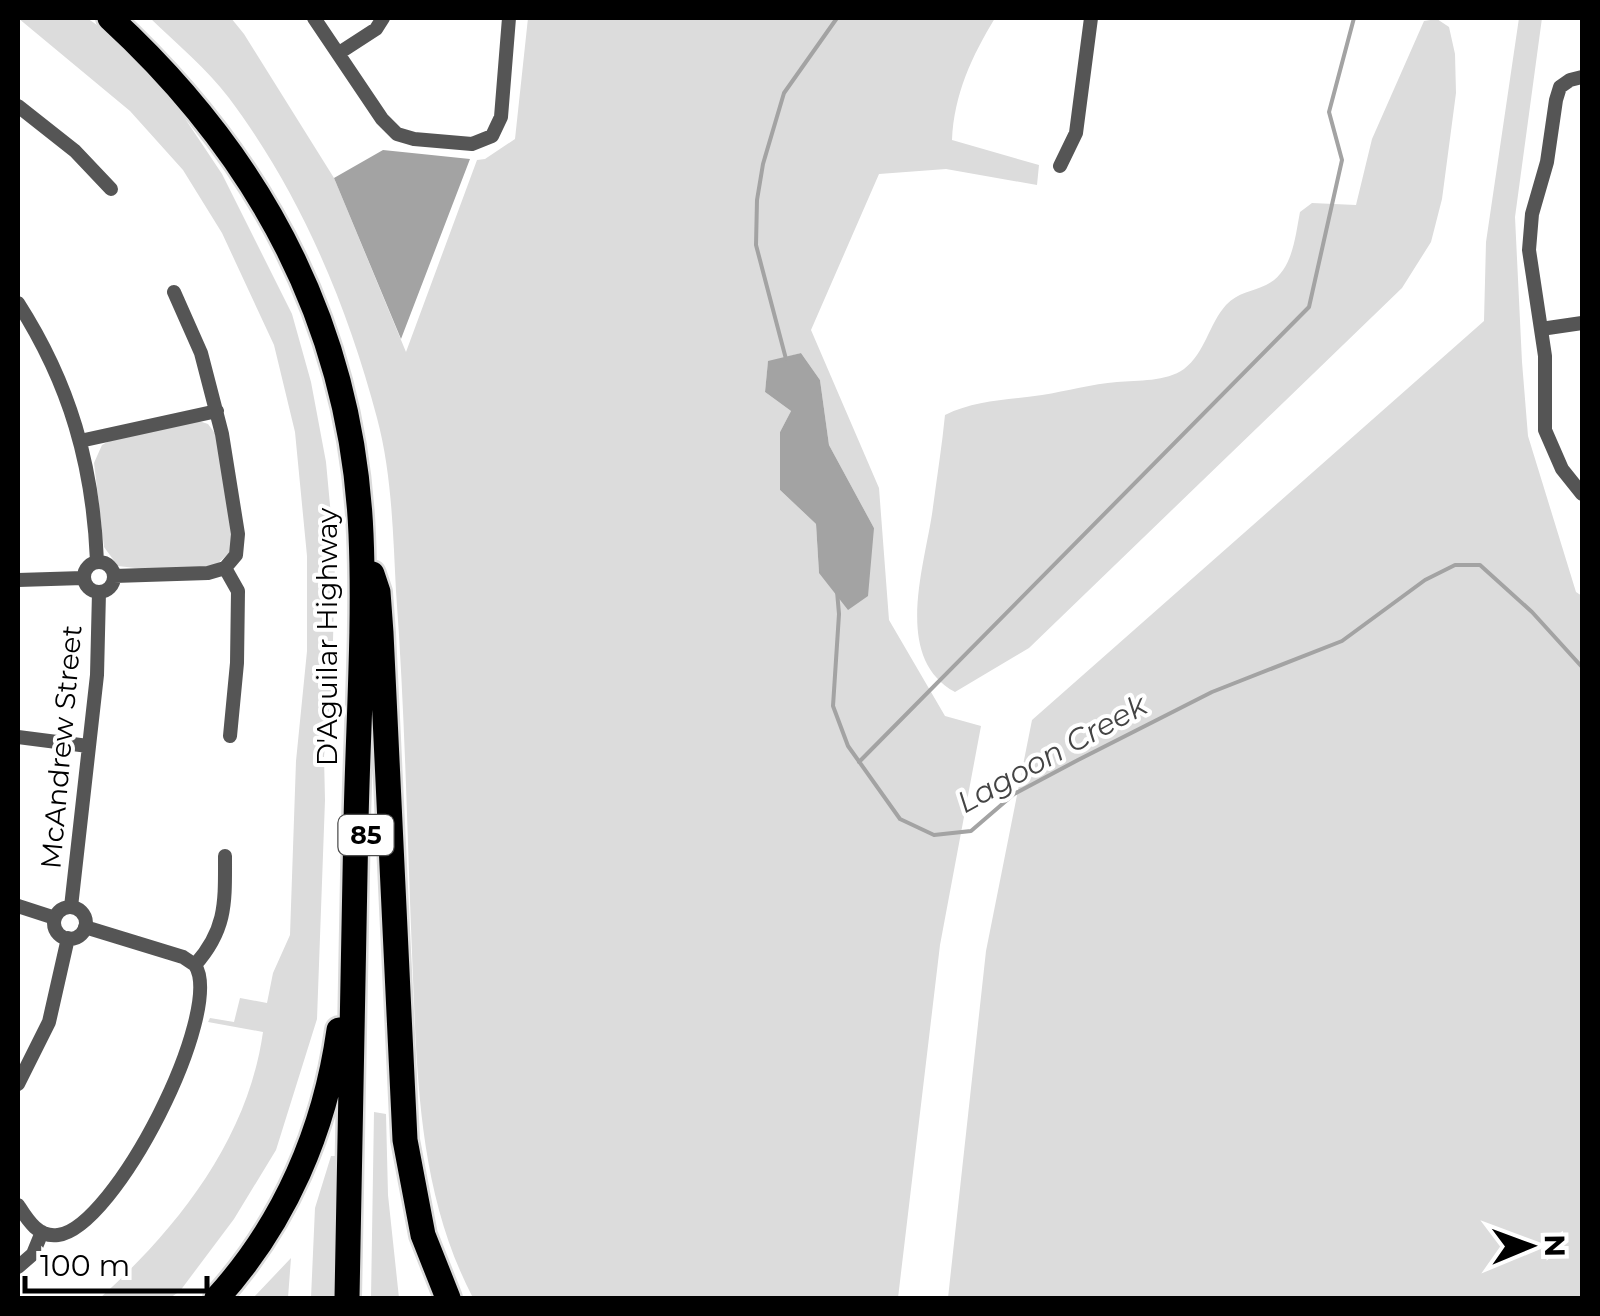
<svg xmlns="http://www.w3.org/2000/svg" width="1600" height="1316" viewBox="0 0 1600 1316" font-family="Montserrat,sans-serif">
<rect width="100%" height="100%" fill="#fff"/>
<path fill="#dcdcdc" fill-rule="evenodd" d="M 18,18 L 87,18 L 114,37 L 176,105 L 222,174 L 292,314 L 311,382 L 326,462 L 335,559 L 332,681 L 324,756 L 325,800 L 317,1019 L 276,1150 L 234,1219 L 180,1291 L 170,1298 L 100,1298 C 178,1228 248,1139 263,1032 L 208,1022 L 210,1018 L 234,1022 L 240,998 L 267,1003 L 273,973 L 290,935 L 296,761 L 307,651 L 307,556 L 295,432 L 274,345 L 222,233 L 183,170 L 130,111 Z
M 150,18 L 231,18 L 244,34 L 334,178 L 406,352 L 477,160 L 485,159 L 515,139 L 528,18 L 995,18 C 972,56 954,94 952,140 L 1039,165 L 1037,185 L 946,169 L 879,174 L 811,330 L 879,488 L 889,620 L 945,716 L 981,726 L 940,945 L 898,1298 L 473,1298 C 417,1190 417,1072 412,953 C 407,832 405,711 396,591 C 393,534 392,474 377,418 C 347,304 300,193 229,98 C 207,69 176,43 150,18 ZM 801,353 L 820,380 L 829,445 L 874,528 L 819,573 L 816,524 L 780,490 L 780,432 L 791,411 L 765,392 L 768,362 Z
M 1519,18 L 1542,18 L 1515,217 L 1522,362 L 1528,436 L 1576,592 L 1582,596 L 1582,1298 L 948,1298 L 986,951 L 1032,720 L 1484,321 L 1486,242 Z
M 1437,19 L 1449,27 L 1455,54 L 1456,93 L 1442,199 L 1431,242 L 1402,288 L 1029,648 L 955,692 C 891,657 926,563 933,507 C 937,476 942,446 945,415 C 975,400 1009,400 1042,395 C 1067,391 1092,384 1117,382 C 1138,380 1166,382 1184,369 C 1205,353 1209,324 1226,305 C 1238,292 1252,292 1266,285 C 1293,272 1295,237 1300,212 L 1312,203 L 1356,205 L 1372,139 L 1424,21 Z
M 199,421 L 208,424 L 217,436 L 231,531 L 231,551 L 215,566 L 152,570 L 118,566 L 104,547 L 94,463 L 102,445 L 111,440 Z
M 374,1112 L 386,1114 L 388,1195 L 399,1298 L 371,1298 Z
M 331,1156 L 338,1156 L 333,1298 L 311,1298 L 315,1208 Z
M 291,1258 L 288,1298 L 253,1298 Z"/>
<path fill="#a3a3a3" d="M 383,150 L 470,159 L 401,339 L 334,178 Z
M 801,353 L 820,380 L 829,445 L 874,528 L 868,596 L 848,610 L 819,573 L 816,524 L 780,490 L 780,432 L 791,411 L 765,392 L 768,361 Z"/>
<g fill="none" stroke-linecap="round" stroke-linejoin="round">
<path stroke="#a3a3a3" stroke-width="4" d="M 786,359 L 756,245 L 757,200 L 763,164 L 784,93 L 837,18
M 837,591 L 839,614 L 833,706 L 848,746 L 900,819 L 934,835 L 971,831 L 1014,794 L 1078,760 L 1212,692 L 1342,641 L 1425,580 L 1455,565 L 1480,565 L 1532,612 L 1582,667
M 859,762 L 1309,307 L 1342,160 L 1329,112 L 1354,18"/>
<defs>
<path id="highway" d="M 110,18 C 260,156 352,326 361,534 C 365,629 358,726 356,822 C 353,981 350,1140 347,1298
M 372,574 L 378,592 L 381,633 L 405,1140 L 423,1235 L 448,1298
M 217,1298 C 285,1223 325,1130 339,1030"/>
</defs>
<use href="#highway" stroke="#dbdbdb" stroke-width="30"/>
<path stroke="#555" stroke-width="14" d="M 314,18 L 382,119 L 397,134 L 414,139 L 472,144 L 492,136 L 501,117 L 509,18
M 339,53 L 376,29 L 383,18
M 1582,77 L 1570,80 L 1560,87 L 1556,100 L 1547,162 L 1532,214 L 1529,250 L 1545,356 L 1545,430 L 1562,469 L 1582,494
M 18,106 L 75,151 L 111,189
M 1060,166 L 1076,133 L 1091,18
M 174,292 L 201,353 L 222,434 L 238,534 L 236,555 L 225,568
M 18,303 C 70,384 93,465 97,561
M 1541,329 L 1582,323
M 80,441 L 217,411
M84 577a15 15 0 1 1 30 0a15 15 0 1 1-30 0Z
M 225,568 L 238,591 L 237,663 L 230,736
M 114,576 L 208,573 L 225,568
M 18,580 L 83,578
M 18,737 L 88,746
M 18,906 L 55,918
M 71,907 L 97,675 L 99,592
M54 923a16 16 0 1 1 32 0a16 16 0 1 1-32 0Z
M 85,927 L 183,957 L 195,965
M 195,965 C 227,929 225,902 225,856
M 18,1084 L 49,1022 L 68,938
M 18,1205 C 27,1219 38,1238 58,1235 C 115,1228 225,1011 195,965
M 18,1267 L 33,1254 L 42,1232"/>
<use href="#highway" stroke="#000" stroke-width="25"/>
</g>
<g text-anchor="middle" stroke-width="8" stroke-linejoin="round" paint-order="stroke">
<rect fill="#fff" stroke="#4c4c4c" stroke-width="2.5" x="338.5" y="815" width="55" height="40" rx="8"/>
<g font-size="25" font-weight="bold" fill="#000">
<text x="366" y="844">85</text>
</g>
<g font-size="28" fill="#000" stroke="#fff">
<text transform="translate(327 637) rotate(-90)" y="10">D'Aguilar Highway</text>
<text transform="translate(61 747) rotate(-85)" y="10">McAndrew Street</text>
</g>
<g font-size="30" font-style="italic" fill="#444" stroke="#fff">
<text transform="translate(1052 754) rotate(-29)" y="10">Lagoon Creek</text>
</g>
</g>
<rect width="1600" height="1316" fill="none" stroke="#000000" stroke-width="40"/>
<g transform="translate(1530 1246) rotate(89)" stroke="#ffffff" stroke-width="8" paint-order="stroke">
<path d="M0-8L18 38L0 25L-18 38Z" fill="#000000"/>
<text y="-15" font-size="28" font-weight="bold" text-anchor="middle" fill="#000000">N</text>
</g>
<path d="M25 1276v15h182v-15" fill="none" stroke="#000000" stroke-width="5"/>
<text x="40" y="1276" font-size="30" fill="#000000" stroke="#ffffff" stroke-width="8" paint-order="stroke">100 m</text>
</svg>
